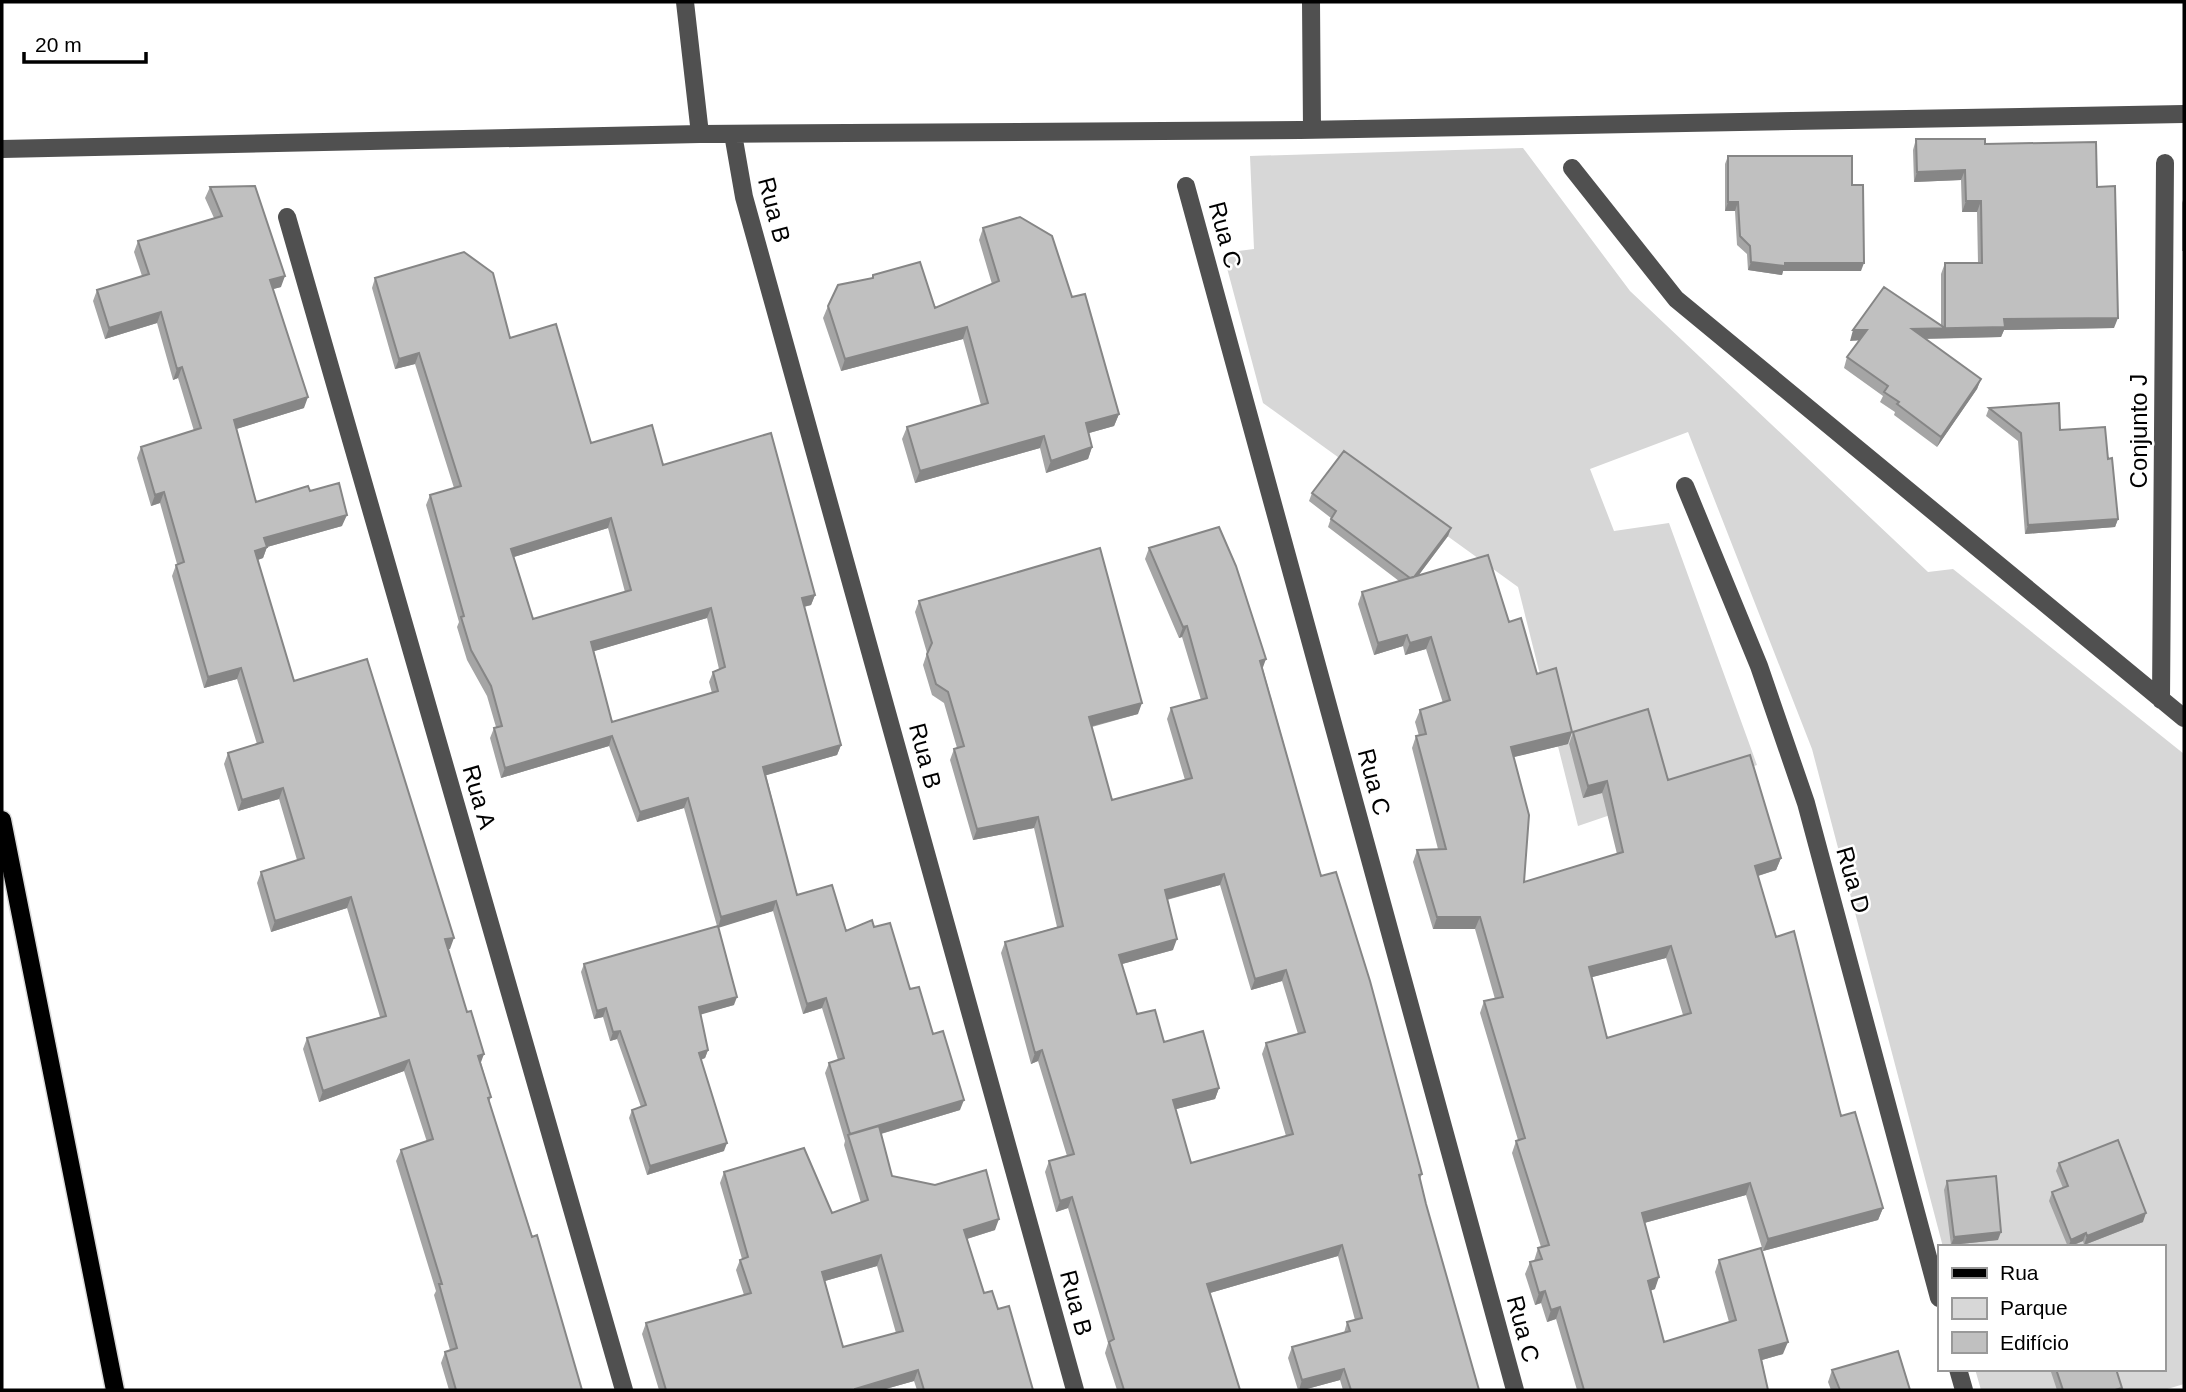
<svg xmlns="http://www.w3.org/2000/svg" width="2186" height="1392" viewBox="0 0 2186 1392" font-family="Helvetica,sans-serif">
<rect width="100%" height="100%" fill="#fff"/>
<path fill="#d7d7d7" d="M 1523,148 L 1630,291 L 1928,572 L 1953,569 L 2184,754 L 2184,1384 L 2164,1390 L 1981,1390 L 1975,1369 L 2163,1369 L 2163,1247 L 1943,1247 L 1812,749 L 1688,432 L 1590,469 L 1614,531 L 1669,523 L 1757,765 L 1578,826 L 1518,587 L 1263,403 L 1223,253 L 1254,249 L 1250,156 Z"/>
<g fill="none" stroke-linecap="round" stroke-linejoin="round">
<defs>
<path id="major" d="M 2,820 L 115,1390"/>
</defs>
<use href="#major" stroke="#dbdbdb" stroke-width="21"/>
<path stroke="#505050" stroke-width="18" d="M 685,2 L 700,134
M 1311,2 L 1312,130
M 733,134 L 744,197 L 1075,1390
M 2,149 L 700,134 L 1300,130 L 2184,114
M 1572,168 L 1676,299 L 2184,718
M 1186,186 L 1515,1390
M 287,217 L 624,1390
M 1685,486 L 1759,666 L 1806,803 L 1939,1298
M 2161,700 L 2165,163
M 1958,1369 L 1964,1390"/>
<use href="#major" stroke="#000" stroke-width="18"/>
</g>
<path fill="#a5a5a5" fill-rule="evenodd" d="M 1916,139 L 1985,144 L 2097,187 L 2114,328 L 2004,330 L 2001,337 L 1926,339 L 1981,379 L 1977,389 L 1937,447 L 1894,415 L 1895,412 L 1880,402 L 1883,396 L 1844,368 L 1847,357 L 1859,340 L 1850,341 L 1941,325 L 1941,274 L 1945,263 L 1978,263 L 1977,212 L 1962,212 L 1961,180 L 1914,182 L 1913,150 Z
M 1728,156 L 1852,185 L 1861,271 L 1783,271 L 1782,275 L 1748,270 L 1747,254 L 1737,245 L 1735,211 L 1725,211 L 1725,164 Z
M 210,187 L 281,287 L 273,289 L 304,408 L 236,429 L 256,502 L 310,491 L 342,526 L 267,547 L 263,558 L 258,560 L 294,681 L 450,949 L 448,949 L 491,1097 L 489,1102 L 582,1390 L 449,1390 L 441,1363 L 445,1352 L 450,1350 L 434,1295 L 436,1291 L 396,1161 L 401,1150 L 427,1142 L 404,1071 L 319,1102 L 303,1049 L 307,1038 L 380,1017 L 347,908 L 271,932 L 257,883 L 261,872 L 297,860 L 279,799 L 238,811 L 224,764 L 228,753 L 257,744 L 237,679 L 204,688 L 172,576 L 176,565 L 177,564 L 160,503 L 151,506 L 137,458 L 141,447 L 194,431 L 178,378 L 173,380 L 157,323 L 105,339 L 93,301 L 97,290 L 142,276 L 134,252 L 138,241 L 214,218 L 205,198 Z
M 2184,197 L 2184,251 L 2182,251 L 2182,203 Z
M 983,228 L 1072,297 L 1119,414 L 1114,426 L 1089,433 L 1092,447 L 1088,459 L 1046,473 L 1040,448 L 915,483 L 902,439 L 907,427 L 981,405 L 963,339 L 841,371 L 823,318 L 828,306 L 872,278 L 873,275 L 935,308 L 992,284 L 979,240 Z
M 375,278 L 510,338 L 591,443 L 663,465 L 815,595 L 811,605 L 804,607 L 841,745 L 837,755 L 766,775 L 797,895 L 846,931 L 874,927 L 910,989 L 933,1034 L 960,1110 L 881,1134 L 892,1176 L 995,1230 L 967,1239 L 984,1293 L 998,1309 L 1033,1390 L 917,1390 L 914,1381 L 882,1390 L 659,1390 L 642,1334 L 646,1323 L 744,1295 L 736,1270 L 740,1260 L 742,1259 L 720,1183 L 724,1172 L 832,1213 L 861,1203 L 844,1145 L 845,1141 L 825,1073 L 829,1063 L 838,1060 L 822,1008 L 803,1014 L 773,911 L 718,927 L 734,1005 L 700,1014 L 708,1050 L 705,1058 L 701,1060 L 724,1151 L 647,1175 L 629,1118 L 632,1110 L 641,1107 L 617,1039 L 610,1041 L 603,1017 L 594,1019 L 581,972 L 584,964 L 717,926 L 684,808 L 637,822 L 609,746 L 501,778 L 490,738 L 494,728 L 496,727 L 487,696 L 467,660 L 457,627 L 459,622 L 426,505 L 430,495 L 454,488 L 415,364 L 395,369 L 372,288 ZM 608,528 L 625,592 L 533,619 L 514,557 ZM 707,618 L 719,669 L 713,672 L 709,682 L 712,693 L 612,722 L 594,651 ZM 877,1266 L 896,1333 L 843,1347 L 825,1281 Z
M 1989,408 L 2060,430 L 2108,459 L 2118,519 L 2115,527 L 2025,534 L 2018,441 L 1986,416 Z
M 1312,493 L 1451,528 L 1448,536 L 1418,576 L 1509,622 L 1537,674 L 1568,744 L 1513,757 L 1524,882 L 1617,854 L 1602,793 L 1583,798 L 1569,744 L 1573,732 L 1668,780 L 1781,858 L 1776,870 L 1758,876 L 1776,937 L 1841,1116 L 1883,1208 L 1878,1220 L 1763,1251 L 1746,1195 L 1644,1223 L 1655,1289 L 1650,1291 L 1664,1342 L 1729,1322 L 1715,1272 L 1719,1260 L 1783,1354 L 1762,1360 L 1768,1390 L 1577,1390 L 1556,1319 L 1547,1322 L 1541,1303 L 1535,1305 L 1525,1274 L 1530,1262 L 1534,1261 L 1538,1248 L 1541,1247 L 1512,1153 L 1516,1141 L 1518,1140 L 1480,1013 L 1484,1001 L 1495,999 L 1475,929 L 1433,929 L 1413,862 L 1417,850 L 1438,849 L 1412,748 L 1416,736 L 1419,736 L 1415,722 L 1420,710 L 1443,703 L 1426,649 L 1405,655 L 1403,646 L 1374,655 L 1358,604 L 1362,592 L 1399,581 L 1328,527 L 1331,518 L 1309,501 ZM 1666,958 L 1683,1015 L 1607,1038 L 1592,977 Z
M 1149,548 L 1263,669 L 1321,876 L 1422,1174 L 1420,1179 L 1426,1204 L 1479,1390 L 1343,1390 L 1340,1380 L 1303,1390 L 1298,1390 L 1288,1358 L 1292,1347 L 1344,1333 L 1347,1322 L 1355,1320 L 1338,1256 L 1210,1293 L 1240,1390 L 1117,1390 L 1105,1353 L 1108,1343 L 1068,1208 L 1056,1212 L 1045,1172 L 1049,1161 L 1067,1156 L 1038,1061 L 1031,1064 L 1001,953 L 1005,942 L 1057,927 L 1034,828 L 973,840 L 950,760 L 954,749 L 957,748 L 944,703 L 932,695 L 923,665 L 927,653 L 915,612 L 919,601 L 1138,714 L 1092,727 L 1112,800 L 1185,780 L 1167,719 L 1171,708 L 1201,700 L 1182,637 L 1179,638 L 1145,559 ZM 1220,885 L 1251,990 L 1282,981 L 1298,1034 L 1266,1043 L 1262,1054 L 1286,1136 L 1191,1163 L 1176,1109 L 1215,1099 L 1219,1088 L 1164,1042 L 1137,1014 L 1122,964 L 1173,950 L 1167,900 Z
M 2059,1163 L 2143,1222 L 2084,1245 L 2083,1241 L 2070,1247 L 2068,1247 L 2049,1201 L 2052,1192 L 2063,1188 L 2056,1171 Z
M 1947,1181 L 1998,1240 L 1951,1245 L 1944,1190 Z
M 2050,1369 L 2116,1369 L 2122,1388 L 2121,1390 L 2057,1390 Z
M 1832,1370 L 1910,1390 L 1831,1390 L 1828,1382 Z"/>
<path fill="#868686" d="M 1965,170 L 1961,180 L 1914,182 L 1917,172 Z
M 1966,201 L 1981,201 L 1977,212 L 1962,212 Z
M 1728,202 L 1738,202 L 1735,211 L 1725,211 Z
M 1751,262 L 1785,263 L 1864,263 L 1861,271 L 1783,271 L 1782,275 L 1748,270 Z
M 285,276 L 281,287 L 266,291 L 270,280 Z
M 161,312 L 157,323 L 105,339 L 109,328 Z
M 2118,318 L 2114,328 L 2004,330 L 2001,337 L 1908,339 L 1912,329 L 2002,327 L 2004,319 Z
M 967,327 L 963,339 L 841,371 L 845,359 Z
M 1853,330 L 1867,330 L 1863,340 L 1850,341 Z
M 419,353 L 415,364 L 395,369 L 399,359 Z
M 182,367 L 178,378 L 173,380 L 177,369 Z
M 1981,379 L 1977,389 L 1937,447 L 1941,437 Z
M 308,397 L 304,408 L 230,431 L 234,420 Z
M 1119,414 L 1114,426 L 1082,435 L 1086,423 Z
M 1044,436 L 1040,448 L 915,483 L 920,471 Z
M 1092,447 L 1088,459 L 1046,473 L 1051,461 Z
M 164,492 L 160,503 L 151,506 L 155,495 Z
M 347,515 L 342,526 L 267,547 L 263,558 L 251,562 L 255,551 L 264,538 Z
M 611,518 L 608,528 L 507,559 L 511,549 Z
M 2118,519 L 2115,527 L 2025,534 L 2028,525 Z
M 1451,528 L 1448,536 L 1409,588 L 1411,580 Z
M 815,595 L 811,605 L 798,608 L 802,598 Z
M 711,608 L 707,618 L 588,653 L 591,642 Z
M 1187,626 L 1182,637 L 1179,638 L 1183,627 Z
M 1407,635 L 1403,646 L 1374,655 L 1378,643 Z
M 1431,637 L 1426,649 L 1405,655 L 1410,643 Z
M 1266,659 L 1262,670 L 1260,661 Z
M 241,668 L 237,679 L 204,688 L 208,677 Z
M 1142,703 L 1138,714 L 1085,728 L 1089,717 Z
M 1572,732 L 1568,744 L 1506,759 L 1511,747 Z
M 612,736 L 609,746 L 501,778 L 505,768 Z
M 841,745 L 837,755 L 760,777 L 763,767 Z
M 1607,781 L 1602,793 L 1583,798 L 1588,786 Z
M 283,788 L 279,799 L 238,811 L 242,800 Z
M 688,798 L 684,808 L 637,822 L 640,812 Z
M 1038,817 L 1034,828 L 973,840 L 977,829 Z
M 1781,858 L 1776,870 L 1751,878 L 1755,866 Z
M 1224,874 L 1220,885 L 1161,901 L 1165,890 Z
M 351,897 L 347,908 L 271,932 L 275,921 Z
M 776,901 L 773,911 L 718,928 L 721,917 Z
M 1437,917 L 1480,917 L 1475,929 L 1433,929 Z
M 454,938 L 450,949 L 441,951 L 445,939 Z
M 1177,939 L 1173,950 L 1115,966 L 1119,955 Z
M 1671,946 L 1666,958 L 1585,979 L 1589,967 Z
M 1286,970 L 1282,981 L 1251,990 L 1255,979 Z
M 737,997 L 734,1005 L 696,1016 L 699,1007 Z
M 826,998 L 822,1008 L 803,1014 L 807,1004 Z
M 606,1008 L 603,1017 L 594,1019 L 597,1011 Z
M 620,1031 L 617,1039 L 610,1041 L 613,1032 Z
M 708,1050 L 705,1058 L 696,1061 L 699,1053 Z
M 1042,1050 L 1038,1061 L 1031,1064 L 1035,1053 Z
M 484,1054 L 480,1065 L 478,1056 Z
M 409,1060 L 404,1071 L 319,1102 L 323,1091 Z
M 1219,1088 L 1215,1099 L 1169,1111 L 1173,1100 Z
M 964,1100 L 960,1110 L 850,1143 L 850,1134 Z
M 727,1143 L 724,1151 L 647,1175 L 650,1166 Z
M 1750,1183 L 1746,1195 L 1637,1225 L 1642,1213 Z
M 1072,1197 L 1068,1208 L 1056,1212 L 1060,1201 Z
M 1883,1208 L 1878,1220 L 1763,1251 L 1768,1239 Z
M 2146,1213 L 2143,1222 L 2084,1245 L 2087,1236 Z
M 999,1219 L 995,1230 L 960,1241 L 964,1230 Z
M 2001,1232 L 1998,1240 L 1951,1245 L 1954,1237 Z
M 2086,1233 L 2083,1241 L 2068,1247 L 2071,1240 Z
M 1342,1245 L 1338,1256 L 1203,1295 L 1207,1284 Z
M 881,1255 L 877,1266 L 818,1283 L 822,1272 Z
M 1659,1277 L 1655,1289 L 1643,1293 L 1648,1281 Z
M 1545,1291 L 1541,1303 L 1535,1305 L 1539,1293 Z
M 1560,1307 L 1556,1319 L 1547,1322 L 1551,1310 Z
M 1788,1342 L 1783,1354 L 1755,1362 L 1759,1350 Z
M 1344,1369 L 1340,1380 L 1303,1390 L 1299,1390 L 1302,1380 Z
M 918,1370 L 914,1381 L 882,1390 L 854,1390 L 855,1389 Z"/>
<path fill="#c0c0c0" stroke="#868686" stroke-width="2" fill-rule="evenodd" d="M 1916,139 L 1985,139 L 1985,144 L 2096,142 L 2097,187 L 2115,186 L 2118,318 L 2004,319 L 2005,327 L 1912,329 L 1981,379 L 1941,437 L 1897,404 L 1899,402 L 1884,392 L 1888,386 L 1847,357 L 1867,330 L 1853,330 L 1884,287 L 1945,328 L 1945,263 L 1982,263 L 1981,201 L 1966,201 L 1965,170 L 1917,172 Z
M 1728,156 L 1852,156 L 1852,185 L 1863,185 L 1864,263 L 1785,263 L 1785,266 L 1751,262 L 1750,246 L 1740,236 L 1738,202 L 1728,202 Z
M 255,186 L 285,276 L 270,280 L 308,397 L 234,420 L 256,502 L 308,486 L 310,491 L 339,483 L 347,515 L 264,538 L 267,547 L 255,551 L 294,681 L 367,659 L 454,938 L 445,939 L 467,1012 L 471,1011 L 484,1054 L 478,1056 L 491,1097 L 488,1098 L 532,1237 L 537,1235 L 582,1390 L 456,1390 L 445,1352 L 457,1348 L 439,1284 L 442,1284 L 401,1150 L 433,1139 L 409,1060 L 323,1091 L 307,1038 L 386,1016 L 351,897 L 275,921 L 261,872 L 304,858 L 283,788 L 242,800 L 228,753 L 263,742 L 241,668 L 208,677 L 176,565 L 184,562 L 164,492 L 155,495 L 141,447 L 201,428 L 182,367 L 177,369 L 161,312 L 109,328 L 97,290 L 149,274 L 138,241 L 222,216 L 210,187 Z
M 1020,217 L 1052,236 L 1072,297 L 1085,294 L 1119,414 L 1086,423 L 1092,447 L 1051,461 L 1044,436 L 920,471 L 907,427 L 988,403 L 967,327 L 845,359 L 828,306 L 838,285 L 873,278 L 873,275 L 920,262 L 935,308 L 999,281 L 983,228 Z
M 464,252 L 493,273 L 510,338 L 556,324 L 591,443 L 652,425 L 663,465 L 771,433 L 815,595 L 802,598 L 841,745 L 763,767 L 797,895 L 832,885 L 846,931 L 872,920 L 874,927 L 890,923 L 910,989 L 919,987 L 933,1034 L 943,1031 L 964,1100 L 850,1134 L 829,1063 L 844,1058 L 826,998 L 807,1004 L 776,901 L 721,917 L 688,798 L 640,812 L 612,736 L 505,768 L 494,728 L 502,726 L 491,686 L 471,650 L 461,617 L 464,616 L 430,495 L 461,486 L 419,353 L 399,359 L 375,278 ZM 611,518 L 631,590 L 533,619 L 511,549 ZM 711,608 L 725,667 L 713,672 L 718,691 L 612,722 L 591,642 Z
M 2059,403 L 2060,430 L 2105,427 L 2108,459 L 2112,458 L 2118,519 L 2028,525 L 2021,433 L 1989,408 Z
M 1344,451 L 1451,528 L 1414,577 L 1410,578 L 1331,519 L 1336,511 L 1312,493 Z
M 1219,527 L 1236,566 L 1266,659 L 1260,661 L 1321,876 L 1336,872 L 1370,981 L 1422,1174 L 1419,1175 L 1426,1204 L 1479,1390 L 1351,1390 L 1344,1369 L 1302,1380 L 1292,1347 L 1350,1331 L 1347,1322 L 1362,1318 L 1342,1245 L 1207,1284 L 1240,1390 L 1124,1390 L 1109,1342 L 1114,1339 L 1072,1197 L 1060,1201 L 1049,1161 L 1074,1154 L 1042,1050 L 1035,1053 L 1005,942 L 1063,926 L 1038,817 L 977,829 L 954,749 L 964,746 L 948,692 L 936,684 L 927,654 L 932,643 L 919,601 L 1100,548 L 1142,703 L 1089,717 L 1112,800 L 1192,778 L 1171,708 L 1207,698 L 1187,626 L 1183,627 L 1149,548 ZM 1224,874 L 1255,979 L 1286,970 L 1305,1032 L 1266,1043 L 1293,1134 L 1191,1163 L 1173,1100 L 1219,1088 L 1203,1031 L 1164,1042 L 1155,1010 L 1137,1014 L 1119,955 L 1177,939 L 1165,890 Z
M 1488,555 L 1509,622 L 1521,618 L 1537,674 L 1556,668 L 1572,732 L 1511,747 L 1529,815 L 1524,882 L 1623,852 L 1607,781 L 1588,786 L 1573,732 L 1648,709 L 1668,780 L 1750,755 L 1781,858 L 1755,866 L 1776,937 L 1794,931 L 1841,1116 L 1855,1112 L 1883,1208 L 1768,1239 L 1750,1183 L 1642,1213 L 1659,1277 L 1648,1281 L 1664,1342 L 1736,1320 L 1719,1260 L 1761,1248 L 1788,1342 L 1759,1350 L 1768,1390 L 1584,1390 L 1560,1307 L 1551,1310 L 1545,1291 L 1539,1293 L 1530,1262 L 1542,1259 L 1538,1248 L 1549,1245 L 1516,1141 L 1525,1138 L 1484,1001 L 1503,997 L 1480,917 L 1437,917 L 1417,850 L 1446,849 L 1416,736 L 1426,734 L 1420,710 L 1450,700 L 1431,637 L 1410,643 L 1407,635 L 1378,643 L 1362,592 ZM 1671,946 L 1691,1013 L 1607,1038 L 1589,967 Z
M 718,926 L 737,997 L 699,1007 L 708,1050 L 699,1053 L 727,1143 L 650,1166 L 632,1110 L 646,1105 L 620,1031 L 613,1032 L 606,1008 L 597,1011 L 584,964 Z
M 879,1126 L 892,1176 L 935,1185 L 986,1170 L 999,1219 L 964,1230 L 984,1293 L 992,1291 L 998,1309 L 1009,1306 L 1033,1390 L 924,1390 L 918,1370 L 855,1389 L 855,1390 L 666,1390 L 646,1323 L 751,1293 L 740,1260 L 748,1257 L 724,1172 L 804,1148 L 832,1213 L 868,1200 L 848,1135 ZM 881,1255 L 903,1331 L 843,1347 L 822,1272 Z
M 2118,1140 L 2146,1213 L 2087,1236 L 2086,1233 L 2071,1240 L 2052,1192 L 2068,1186 L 2059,1163 Z
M 1996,1176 L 2001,1232 L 1954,1237 L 1947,1181 Z
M 1898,1351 L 1910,1390 L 1840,1390 L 1832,1370 Z
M 2056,1369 L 2116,1369 L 2122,1388 L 2115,1390 L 2063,1390 Z"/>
<g text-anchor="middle" stroke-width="5" stroke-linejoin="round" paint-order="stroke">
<g font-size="24" fill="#000" stroke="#fff">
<text transform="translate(774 210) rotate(75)" y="8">Rua B</text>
<text transform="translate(1225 235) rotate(75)" y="8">Rua C</text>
<text transform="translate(2139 431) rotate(-90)" y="8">Conjunto J</text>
<text transform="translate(925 756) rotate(75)" y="8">Rua B</text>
<text transform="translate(1374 782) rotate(75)" y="8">Rua C</text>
<text transform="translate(479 797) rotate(74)" y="8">Rua A</text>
<text transform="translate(1853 880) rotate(74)" y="8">Rua D</text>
<text transform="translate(1076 1303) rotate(75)" y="8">Rua B</text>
<text transform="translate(1523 1329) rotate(75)" y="8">Rua C</text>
</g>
</g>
<rect width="2186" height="1392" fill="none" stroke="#000000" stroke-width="7"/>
<rect x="1938" y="1245" width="228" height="126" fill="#ffffff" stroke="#999999" stroke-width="2"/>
<rect x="1952" y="1268" width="35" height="10" fill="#000000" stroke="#999999" stroke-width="2"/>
<text x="2000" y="1280" font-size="21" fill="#000000">Rua</text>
<rect x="1952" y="1298" width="35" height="21" fill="#d7d7d7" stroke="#999999" stroke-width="2"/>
<text x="2000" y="1315" font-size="21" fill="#000000">Parque</text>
<rect x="1952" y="1332" width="35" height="21" fill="#c0c0c0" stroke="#999999" stroke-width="2"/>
<text x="2000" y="1350" font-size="21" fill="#000000">Edifício</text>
<path d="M24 52v10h122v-10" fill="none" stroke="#000000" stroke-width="3.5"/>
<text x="35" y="52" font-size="21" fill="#000000" stroke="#ffffff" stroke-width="5" paint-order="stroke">20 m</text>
</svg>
